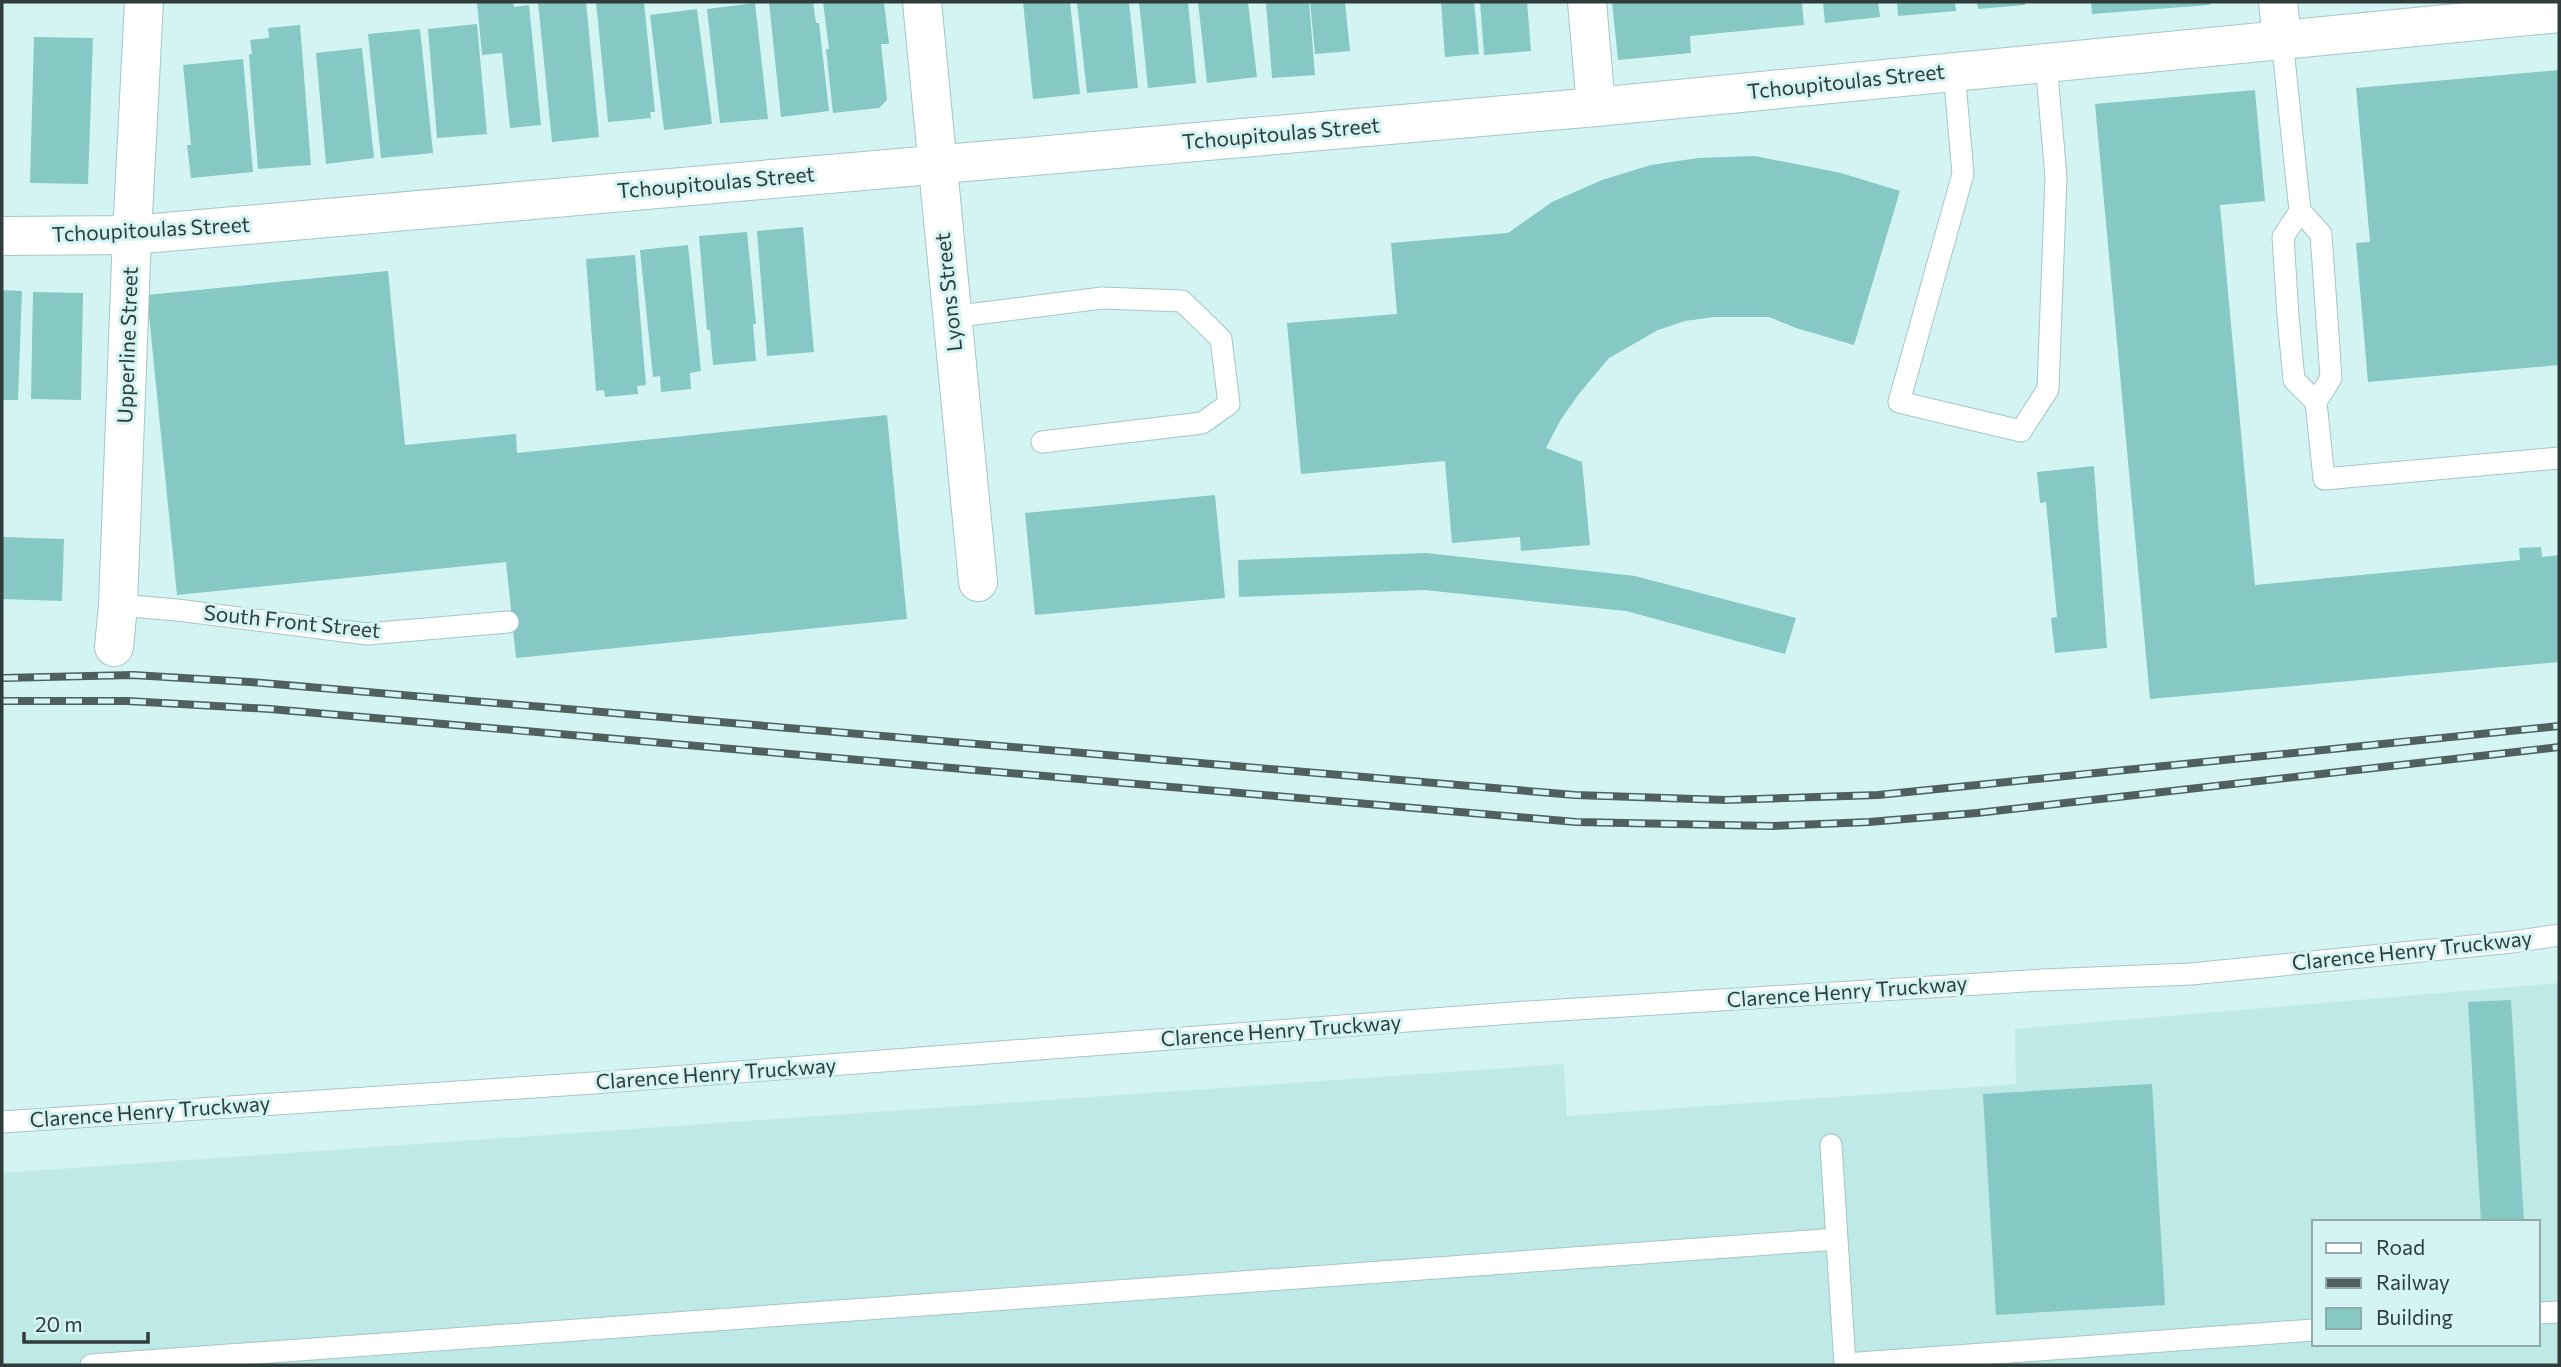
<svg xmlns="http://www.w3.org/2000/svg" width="2561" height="1367" viewBox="0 0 2561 1367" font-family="Commissioner,sans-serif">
<rect width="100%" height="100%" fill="#d3f4f2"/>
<path fill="#bee9e6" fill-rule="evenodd" d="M 2559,983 L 2559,1365 L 2,1365 L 2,1173 L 1564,1064 L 1567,1116 L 2016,1084 L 2015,1029 ZM 2314,1222 L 2538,1222 L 2538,1344 L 2314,1344 Z"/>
<path fill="#85c8c4" d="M 477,2 L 513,2 L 514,7 L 529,5 L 541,125 L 510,128 L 502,53 L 482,55 Z
M 538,2 L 586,2 L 599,137 L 552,142 Z
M 596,2 L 644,2 L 655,112 L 650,112 L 651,118 L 608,122 Z
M 769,2 L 813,2 L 816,23 L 819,23 L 829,111 L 781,117 Z
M 823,2 L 884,2 L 889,44 L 881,44 L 887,100 L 879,108 L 833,113 L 826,49 L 829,49 Z
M 1023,2 L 1070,2 L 1080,94 L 1033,99 Z
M 1077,2 L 1129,2 L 1138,88 L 1087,93 Z
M 1139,2 L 1188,2 L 1196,83 L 1148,88 Z
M 1198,2 L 1248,2 L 1257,77 L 1207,83 Z
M 1266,2 L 1309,2 L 1315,75 L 1272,78 Z
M 1310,2 L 1345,2 L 1350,51 L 1315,54 Z
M 1441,2 L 1474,2 L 1479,54 L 1445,57 Z
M 1480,2 L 1527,2 L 1531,51 L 1484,55 Z
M 1612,2 L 1802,2 L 1804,25 L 1690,36 L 1691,53 L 1618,60 Z
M 1823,2 L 1878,2 L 1880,17 L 1825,23 Z
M 1897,2 L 1955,2 L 1956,11 L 1898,16 Z
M 1977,2 L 2025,2 L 2025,5 L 1978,9 Z
M 2091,2 L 2212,2 L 2209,5 L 2092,14 Z
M 755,3 L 768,119 L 720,123 L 707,9 Z
M 697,9 L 712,124 L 664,130 L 650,15 Z
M 477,24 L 487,134 L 437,138 L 428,29 Z
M 300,25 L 311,165 L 258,169 L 249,55 L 252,54 L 250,40 L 269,38 L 268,28 Z
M 420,29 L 433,153 L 381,158 L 368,34 Z
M 34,37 L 93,38 L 88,184 L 30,183 Z
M 362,48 L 374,158 L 326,164 L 316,53 Z
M 243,59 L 253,172 L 191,178 L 187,145 L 191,145 L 183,65 Z
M 2559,70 L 2559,365 L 2368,382 L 2356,243 L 2370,242 L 2356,88 Z
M 2255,90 L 2265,201 L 2220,205 L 2255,585 L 2520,560 L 2519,548 L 2541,547 L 2542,557 L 2559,555 L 2559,662 L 2150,699 L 2095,104 Z
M 1755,156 L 1841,173 L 1900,191 L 1854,345 L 1796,328 L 1769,317 L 1714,317 L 1685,321 L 1658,330 L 1609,358 L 1578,395 L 1560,421 L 1546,448 L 1582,462 L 1590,545 L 1521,551 L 1520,537 L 1452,543 L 1445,461 L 1301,474 L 1287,323 L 1397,314 L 1391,243 L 1508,233 L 1552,202 L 1602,180 L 1651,165 L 1698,158 Z
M 803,227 L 814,352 L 767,356 L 757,231 Z
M 747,232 L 756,324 L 753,324 L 756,361 L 713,365 L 710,330 L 707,330 L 699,236 Z
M 688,245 L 701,371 L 690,373 L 691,389 L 661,392 L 660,376 L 653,377 L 640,250 Z
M 635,255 L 646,385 L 637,386 L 638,394 L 605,397 L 604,390 L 596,391 L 586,259 Z
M 388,271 L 405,445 L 516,434 L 517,453 L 887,415 L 907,619 L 516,658 L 506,562 L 177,595 L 147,295 Z
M 2,290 L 22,291 L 18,400 L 2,400 Z
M 33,292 L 83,293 L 81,400 L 31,399 Z
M 2094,466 L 2107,648 L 2055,653 L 2051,618 L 2057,617 L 2046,502 L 2040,503 L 2037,472 Z
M 1215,495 L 1225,598 L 1035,615 L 1025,513 Z
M 2,537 L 64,539 L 62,601 L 2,599 Z
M 1426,553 L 1635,576 L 1796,618 L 1785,654 L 1626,611 L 1424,590 L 1239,597 L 1238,560 Z
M 2511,1000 L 2524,1222 L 2481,1222 L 2468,1002 Z
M 2152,1084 L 2165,1305 L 1996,1315 L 1983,1094 Z"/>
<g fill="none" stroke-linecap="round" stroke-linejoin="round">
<defs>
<path id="lane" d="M 2282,39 L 2300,211 L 2321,234 L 2331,378 L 2316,402 L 2324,479 L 2559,458
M 1954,71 L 1963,174 L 1899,402 L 2021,431 L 2048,389 L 2056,177 L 2046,62
M 2300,211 L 2283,237 L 2288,316 L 2294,380 L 2316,402
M 951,317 L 1102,298 L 1182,301 L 1221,339 L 1229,404 L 1202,423 L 1042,442
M 118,605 L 177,610 L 367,634 L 508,622
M 2,1122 L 593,1083 L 1512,1013 L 2043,980 L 2191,974 L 2512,942 L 2559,935
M 1831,1145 L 1845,1365
M 2538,1313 L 2559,1312
M 1845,1364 L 2314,1330
M 91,1365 L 1837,1239"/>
<path id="street" d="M 922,2 L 978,582
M 1587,2 L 1596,107
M 2278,2 L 2282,39
M 114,647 L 118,605 L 132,235 L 144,2"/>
<path id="secondary" d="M 2,236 L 132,235 L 1596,107 L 2559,13"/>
</defs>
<use href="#lane" stroke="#a6c6c4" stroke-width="23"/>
<use href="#street" stroke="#a6c6c4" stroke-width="40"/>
<use href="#secondary" stroke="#a6c6c4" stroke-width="40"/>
<use href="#lane" stroke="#fff" stroke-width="21"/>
<use href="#street" stroke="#fff" stroke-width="38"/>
<use href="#secondary" stroke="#fff" stroke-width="38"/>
<defs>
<path id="rail" d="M 2,678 L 133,675 L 250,682 L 1575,795 L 1725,800 L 1878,795 L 2559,726
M 2,701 L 127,701 L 270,709 L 1576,822 L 1773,826 L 1869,822 L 1977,813 L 2559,747"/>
</defs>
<use href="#rail" stroke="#4f605f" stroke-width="8"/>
<use href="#rail" stroke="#d3f4f2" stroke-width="5" stroke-dasharray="16" stroke-linecap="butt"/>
</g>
<g text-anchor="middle" stroke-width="6" stroke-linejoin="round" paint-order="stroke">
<g font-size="21" fill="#2f3c3b" stroke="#d3f4f2">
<text transform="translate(1846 82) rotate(-6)" y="7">Tchoupitoulas Street</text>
<text transform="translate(1281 134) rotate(-5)" y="7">Tchoupitoulas Street</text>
<text transform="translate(716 183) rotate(-5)" y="7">Tchoupitoulas Street</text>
<text transform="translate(151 230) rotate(-3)" y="7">Tchoupitoulas Street</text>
<text transform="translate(949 292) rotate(-96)" y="7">Lyons Street</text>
<text transform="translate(128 345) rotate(-88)" y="7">Upperline Street</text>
<text transform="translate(292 622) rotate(6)" y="7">South Front Street</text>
<text transform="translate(2412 951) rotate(-6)" y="7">Clarence Henry Truckway</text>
<text transform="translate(1847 992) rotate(-4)" y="7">Clarence Henry Truckway</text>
<text transform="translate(1281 1031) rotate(-4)" y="7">Clarence Henry Truckway</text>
<text transform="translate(716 1074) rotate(-4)" y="7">Clarence Henry Truckway</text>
<text transform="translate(150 1112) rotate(-4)" y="7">Clarence Henry Truckway</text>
</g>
</g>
<rect width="2561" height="1367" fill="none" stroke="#2f3c3b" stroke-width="7"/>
<rect x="2312" y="1220" width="228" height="126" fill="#d3f4f2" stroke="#91aaa9" stroke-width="2"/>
<rect x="2326" y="1243" width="35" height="10" fill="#ffffff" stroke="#91aaa9" stroke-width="2"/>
<text x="2376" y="1255" font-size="21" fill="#2f3c3b">Road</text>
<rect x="2326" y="1278" width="35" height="10" fill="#4f605f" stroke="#91aaa9" stroke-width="2"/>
<text x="2376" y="1290" font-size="21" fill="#2f3c3b">Railway</text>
<rect x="2326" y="1308" width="35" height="21" fill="#85c8c4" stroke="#91aaa9" stroke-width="2"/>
<text x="2376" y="1325" font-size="21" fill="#2f3c3b">Building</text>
<path d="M24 1332v10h124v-10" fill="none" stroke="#2f3c3b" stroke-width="3.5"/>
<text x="35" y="1332" font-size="21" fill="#2f3c3b" stroke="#d3f4f2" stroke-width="5" paint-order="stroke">20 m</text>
</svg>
